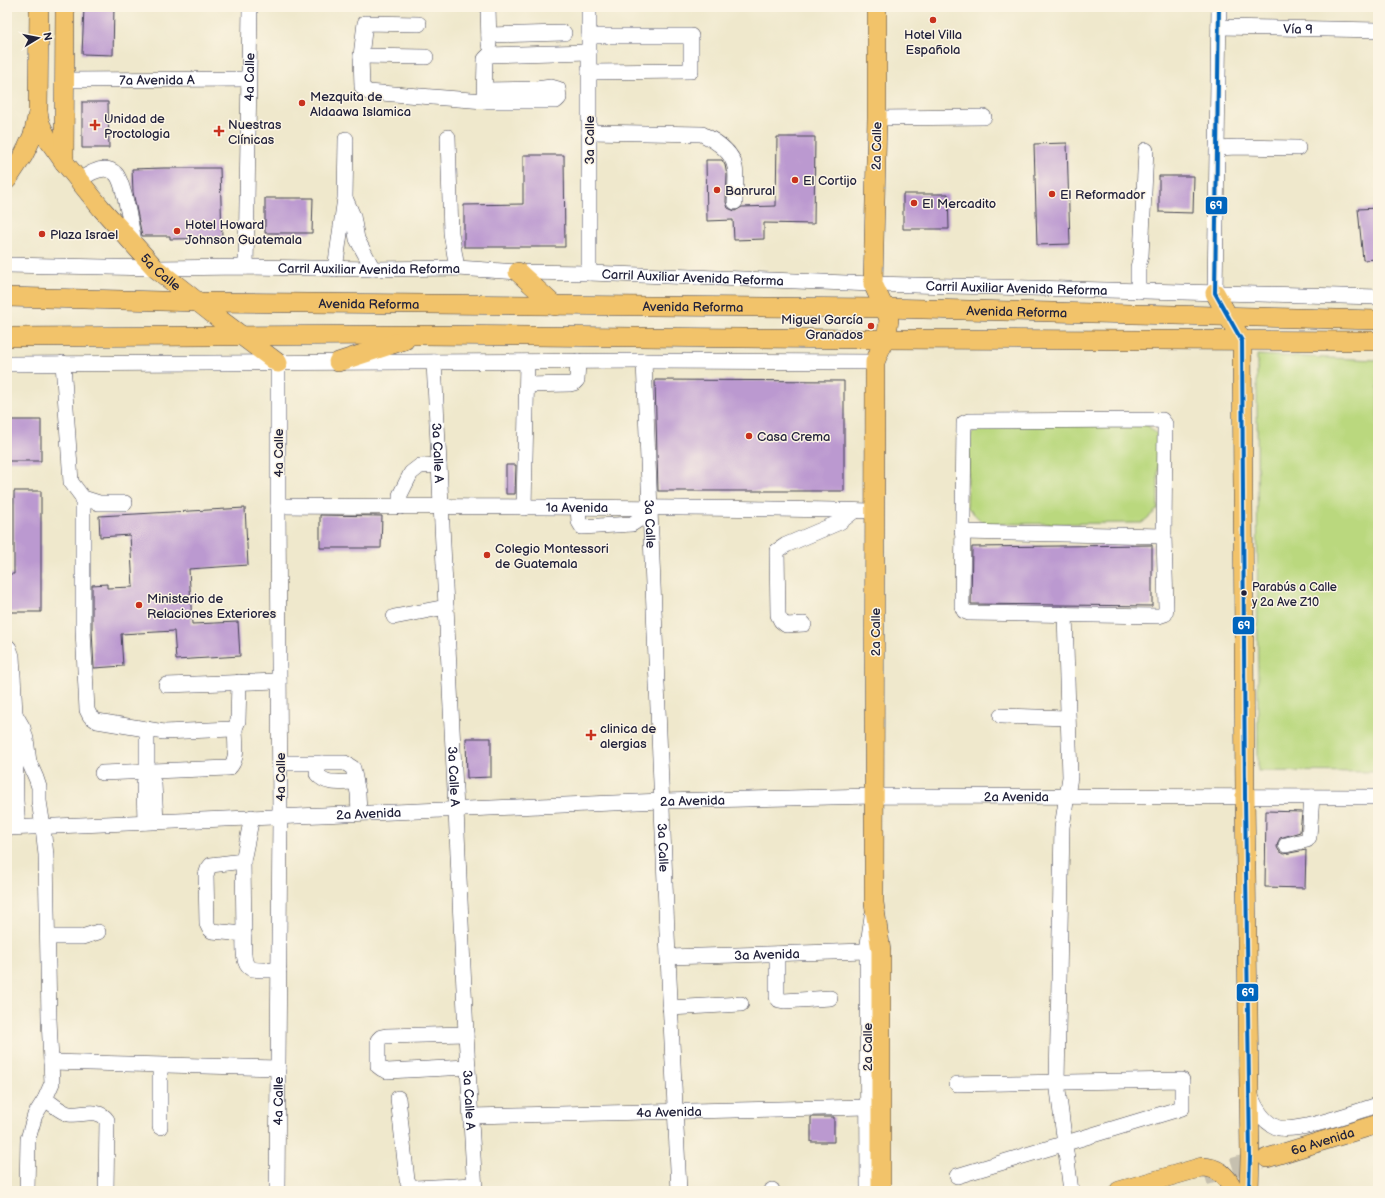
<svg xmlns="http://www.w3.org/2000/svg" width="1385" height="1198" viewBox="0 0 1385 1198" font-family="'Balsamiq Sans',sans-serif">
<rect width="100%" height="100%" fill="#fcf5e5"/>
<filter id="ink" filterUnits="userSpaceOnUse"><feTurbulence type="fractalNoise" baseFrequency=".025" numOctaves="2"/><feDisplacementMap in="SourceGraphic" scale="8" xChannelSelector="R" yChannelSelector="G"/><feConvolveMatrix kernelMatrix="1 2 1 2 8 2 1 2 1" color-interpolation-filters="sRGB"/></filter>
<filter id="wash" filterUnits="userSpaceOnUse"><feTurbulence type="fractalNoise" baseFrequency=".012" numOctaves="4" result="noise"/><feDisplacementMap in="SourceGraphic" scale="16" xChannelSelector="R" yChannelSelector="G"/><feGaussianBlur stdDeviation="0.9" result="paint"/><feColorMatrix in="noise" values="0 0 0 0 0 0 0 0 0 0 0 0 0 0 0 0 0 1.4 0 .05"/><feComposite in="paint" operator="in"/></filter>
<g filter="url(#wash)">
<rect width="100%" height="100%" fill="#efe8cc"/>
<path fill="#bad87e" stroke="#6e7d5c" d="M 1257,355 L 1378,360 L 1378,772 L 1258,771 Z
M 980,422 L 1145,423 L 1158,435 L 1158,509 L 1142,523 L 984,524 L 967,507 L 969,438 Z"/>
<g id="blocks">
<path fill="#bb99d0" d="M 84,7 L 114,7 L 113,55 L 82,54 Z
M 82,102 L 108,102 L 109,148 L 82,148 Z
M 777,137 L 815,137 L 814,224 L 764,223 L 764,239 L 734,240 L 733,220 L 707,221 L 706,160 L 722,160 L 725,165 L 727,175 L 726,202 L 728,208 L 730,209 L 735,211 L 742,207 L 776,206 Z
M 1067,143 L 1070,244 L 1037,245 L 1034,144 Z
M 523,155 L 564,155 L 565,247 L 464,247 L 464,205 L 523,204 Z
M 164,168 L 220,168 L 222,238 L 170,239 L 170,236 L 142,236 L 133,192 L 132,169 Z
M 1159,176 L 1194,176 L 1193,213 L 1159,212 Z
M 903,194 L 948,194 L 949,229 L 903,229 Z
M 265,198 L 313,198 L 312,233 L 265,233 Z
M 1378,208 L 1378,259 L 1363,260 L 1358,209 Z
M 655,380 L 844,381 L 844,491 L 658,491 Z
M 7,420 L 41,420 L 41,461 L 7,461 Z
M 506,465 L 516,465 L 515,494 L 506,494 Z
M 14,491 L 41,491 L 41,612 L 7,612 L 7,574 L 14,574 Z
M 245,508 L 248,565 L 189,569 L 192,624 L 238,622 L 240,656 L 176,660 L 174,631 L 121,634 L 123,666 L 94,668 L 92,630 L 92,585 L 107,584 L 107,588 L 133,587 L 130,535 L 100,537 L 99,516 Z
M 320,515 L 382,516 L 381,548 L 320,548 Z
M 1152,545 L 1152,606 L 971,604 L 972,547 Z
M 466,738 L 491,738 L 491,777 L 467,778 Z
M 1266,811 L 1302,812 L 1300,832 L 1280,838 L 1278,842 L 1277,847 L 1279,851 L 1284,854 L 1306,850 L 1305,888 L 1265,887 Z
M 811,1117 L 834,1117 L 834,1142 L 811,1142 Z"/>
</g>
</g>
<g filter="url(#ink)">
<use href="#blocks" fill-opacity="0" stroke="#414051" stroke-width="1"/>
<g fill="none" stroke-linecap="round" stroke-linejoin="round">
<path stroke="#c6c0af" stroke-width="19" stroke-dasharray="19 10" stroke-linecap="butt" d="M 1205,1176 L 1265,1158"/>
<defs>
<g id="minor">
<path d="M 488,7 L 489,44"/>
<path d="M 419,24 L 365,23 L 361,56 L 362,87 L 368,92 L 484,101 L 485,59 L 489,55 L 589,52"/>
<path id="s1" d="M 1219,27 L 1378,30"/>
<path d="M 489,35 L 564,33"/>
<path d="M 361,56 L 426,57"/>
<path d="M 589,72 L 691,71 L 691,36 L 589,36"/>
<path id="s2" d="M 65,80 L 248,79"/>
<path d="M 484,101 L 556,101 L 559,98 L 558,89 L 551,87 L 536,89 L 485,90"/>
<path d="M 877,118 L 984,117"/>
<path d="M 589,132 L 702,134 C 716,141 732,151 735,167 C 737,175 735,193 735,202"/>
<path d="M 448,137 L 451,233 L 457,268"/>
<path d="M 1217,148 L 1237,147 L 1298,148"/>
<path d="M 79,181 C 88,174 105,163 116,174 C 124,182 132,232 135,246"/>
<path d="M 346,200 L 353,216 L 357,239 L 373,269"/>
<path id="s3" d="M 7,265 L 155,268 L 246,267 L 373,269 L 457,268 L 518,272 L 589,273 L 873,284 L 1378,297"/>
<path id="s4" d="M 246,267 L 250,7"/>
<path d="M 335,269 L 345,198 L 346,139"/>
<path d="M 589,273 L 589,7"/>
<path d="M 1138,291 L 1138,267 L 1141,256 L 1146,150"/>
<path d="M 1215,293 L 1219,7"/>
<path id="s5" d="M 644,361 L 668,957 L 679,1191"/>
<path id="s6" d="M 434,362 L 456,810 L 466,1034 L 475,1191"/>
<path d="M 63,363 L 71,482 L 83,498 L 99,503 L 125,503"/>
<path d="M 7,364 L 644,361 L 875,362"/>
<path d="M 527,385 L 570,384 L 574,383 L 577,380 L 578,361"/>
<path d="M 1162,420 L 1165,424 L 1164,536 L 1166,608 L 1165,614 L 1159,616 L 969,613 L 964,611 L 962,606 L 964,423 L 969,421 Z"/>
<path d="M 83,498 L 83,630 L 87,710 L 90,716 L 97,721 L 164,732 L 232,729 L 235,728 L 238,721 L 239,682"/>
<path id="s7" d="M 278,506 C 477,507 676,506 875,511"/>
<path d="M 400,507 L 400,495 L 411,473 L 420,466 L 439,465"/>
<path d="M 524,508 L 527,362"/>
<path d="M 578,508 L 579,522 L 582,527 L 632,524 L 649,513"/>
<path d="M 962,532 L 1164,536"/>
<path d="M 1065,614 L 1070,777 L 1062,827 L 1057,1082 L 1071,1191"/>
<path d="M 394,617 L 446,607"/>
<path d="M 804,624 L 786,625 L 781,621 L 778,615 L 777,551 L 786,545 L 840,522 L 854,511"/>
<path d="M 7,646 L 9,648 L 12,656 L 15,714 L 16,801 L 18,827"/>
<path d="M 166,685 L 279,681"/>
<path d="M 15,714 L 23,728 L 26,739 L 29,762 L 36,778 L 39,787 L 39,801 L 43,827 L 46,855 L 49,1019 L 52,1083 L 45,1099 L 35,1115 L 28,1139 L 27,1191"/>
<path d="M 1001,716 L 1068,718"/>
<path d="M 280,763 L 322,763"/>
<path d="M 147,771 L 154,784 L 156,821"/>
<path d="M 102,773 L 229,768 C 239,759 235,741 235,728"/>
<path d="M 356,782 C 342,782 327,786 317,774 L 318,768 L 322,763 L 345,763 L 353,768 L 358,793 L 359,813"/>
<path d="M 252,817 L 243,861 L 211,865 L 208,869 L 206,875 L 207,924 L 209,928 L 212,931 L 244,934 C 244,942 242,964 250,968 C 255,971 272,970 279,970"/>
<path d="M 145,822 L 144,784 L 147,771 L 147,729"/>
<path id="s8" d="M 7,828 L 662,801 L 873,796 L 1378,797"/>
<path d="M 1286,845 L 1307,840 L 1309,837 L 1312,797"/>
<path d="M 243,861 L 244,934"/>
<path d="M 48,937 L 82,937 L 98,932"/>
<path d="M 777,954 L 777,997 L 779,1000 L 784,1001 L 830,998"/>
<path id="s9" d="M 668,957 L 867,951"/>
<path d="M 670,1008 L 741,1004"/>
<path d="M 466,1034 L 386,1036 L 381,1037 L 378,1040 L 378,1066 L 382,1069 L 387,1071 L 468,1067"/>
<path d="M 51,1062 L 278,1068"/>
<path d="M 1250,1094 C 1255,1107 1262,1121 1276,1127 C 1294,1135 1357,1111 1378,1105"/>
<path d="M 398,1098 L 407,1180 L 410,1185 L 415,1188 L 474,1185"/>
<path d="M 45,1099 C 53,1104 60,1112 69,1114 C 82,1116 98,1107 107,1120 L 106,1191"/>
<path id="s10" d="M 471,1116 L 867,1107"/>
<path d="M 160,1127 L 160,1066"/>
<path d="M 957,1176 L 1182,1108 L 1182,1080 L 957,1084"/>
<path d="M 772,1190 L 772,1191"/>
<path id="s11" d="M 277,1191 L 280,816 L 278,506 L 278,363"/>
<path d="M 868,1191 L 867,951 L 872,916"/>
</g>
<g id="major">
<path d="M 877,7 L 877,118 L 873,284 L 887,314 L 889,320 L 887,333 L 875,362 L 874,903 L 881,951 L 881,1191"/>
<path id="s12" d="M 38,113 L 40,123 L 47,138 L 64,162 L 101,208 L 155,268 L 218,318 L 278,363"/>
<path d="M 64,162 L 65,7"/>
<path d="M 7,180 L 23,156 L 27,148 L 33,135 L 38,113 L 39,7"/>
<path d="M 518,272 L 555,306"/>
<path d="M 1215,293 L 1242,341 L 1245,797 L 1250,1157 L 1249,1191"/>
<path id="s13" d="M 7,297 L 199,302 L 884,308 L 1378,320"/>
<path d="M 7,337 L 420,335 L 862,339 L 1378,341"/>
<path d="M 338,362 L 405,340"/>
<path id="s14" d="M 1267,1158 L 1378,1124"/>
<path d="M 1119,1191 L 1202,1167 C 1218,1167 1228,1177 1234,1191"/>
</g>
</defs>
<use href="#minor" stroke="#414051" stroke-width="16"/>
<use href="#major" stroke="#414051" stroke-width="20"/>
<use href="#minor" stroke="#fff" stroke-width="15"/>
<use href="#major" stroke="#f2c36a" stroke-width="19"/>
<defs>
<path id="bus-1" d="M 1219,7 L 1215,293 L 1242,341 L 1245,797 L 1250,1157 L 1249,1191"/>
</defs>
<use href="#bus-1" stroke="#fcf5e5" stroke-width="7"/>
<use href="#bus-1" stroke="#0065bd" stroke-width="4"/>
</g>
</g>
<g fill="#c8321e" stroke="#fcf5e5" stroke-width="1.5">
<circle cx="933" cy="20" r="4"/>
<circle cx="302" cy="103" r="4"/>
<path d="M93 119h4v4h4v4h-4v4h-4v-4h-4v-4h4z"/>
<path d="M217 125h4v4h4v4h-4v4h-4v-4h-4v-4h4z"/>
<circle cx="795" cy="180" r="4"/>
<circle cx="717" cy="190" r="4"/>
<circle cx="1052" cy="194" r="4"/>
<circle cx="914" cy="203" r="4"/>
<circle cx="177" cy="231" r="4"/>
<circle cx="42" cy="234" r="4"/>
<circle cx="871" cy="326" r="4"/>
<circle cx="749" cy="436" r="4"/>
<circle cx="487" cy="555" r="4"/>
<circle cx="139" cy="605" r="4"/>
<path d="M589 729h4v4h4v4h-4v4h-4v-4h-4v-4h4z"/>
</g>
<circle fill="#22223b" stroke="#fcf5e5" stroke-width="1.5" cx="1244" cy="593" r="3.5"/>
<g text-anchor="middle" stroke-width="3" stroke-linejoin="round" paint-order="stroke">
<g font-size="12" fill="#22223b" stroke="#fcf5e5" text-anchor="start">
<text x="1252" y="591">Parabús a Calle<tspan x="1252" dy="15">y 2a Ave Z10</tspan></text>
</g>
<g font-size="13" fill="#22223b" stroke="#fcf5e5">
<text dy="5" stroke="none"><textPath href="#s1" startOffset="79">Vía 9</textPath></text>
<text dy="5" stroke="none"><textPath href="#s4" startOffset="190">4a Calle</textPath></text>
<text dy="5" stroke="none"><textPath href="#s2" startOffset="92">7a Avenida A</textPath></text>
<text transform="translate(589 140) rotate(-90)" y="5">3a Calle</text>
<text transform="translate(876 146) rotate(-89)" y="5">2a Calle</text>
<text dy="5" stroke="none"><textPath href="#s3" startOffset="362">Carril Auxiliar Avenida Reforma</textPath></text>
<text dy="5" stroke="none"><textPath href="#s12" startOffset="203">5a Calle</textPath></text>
<text dy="5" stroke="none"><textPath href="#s3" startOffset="686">Carril Auxiliar Avenida Reforma</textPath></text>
<text dy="5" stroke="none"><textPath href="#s3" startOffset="1010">Carril Auxiliar Avenida Reforma</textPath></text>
<text dy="5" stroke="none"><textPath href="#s13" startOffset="362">Avenida Reforma</textPath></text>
<text dy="5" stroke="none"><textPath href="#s13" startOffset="686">Avenida Reforma</textPath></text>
<text dy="5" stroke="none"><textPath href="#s13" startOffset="1010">Avenida Reforma</textPath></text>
<text transform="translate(278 453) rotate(-90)" y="5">4a Calle</text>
<text dy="5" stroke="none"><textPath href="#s6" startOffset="91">3a Calle A</textPath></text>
<text dy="5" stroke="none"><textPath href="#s7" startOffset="299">1a Avenida</textPath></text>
<text dy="5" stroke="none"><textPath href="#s5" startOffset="163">3a Calle</textPath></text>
<text transform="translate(875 632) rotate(-90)" y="5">2a Calle</text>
<text transform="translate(280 777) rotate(-90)" y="5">4a Calle</text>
<text dy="5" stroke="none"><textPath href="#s6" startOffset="415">3a Calle A</textPath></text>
<text dy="5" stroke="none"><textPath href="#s8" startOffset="1010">2a Avenida</textPath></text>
<text dy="5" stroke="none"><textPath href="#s8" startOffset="686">2a Avenida</textPath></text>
<text dy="5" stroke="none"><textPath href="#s8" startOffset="362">2a Avenida</textPath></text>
<text dy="5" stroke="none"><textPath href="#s5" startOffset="487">3a Calle</textPath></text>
<text dy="5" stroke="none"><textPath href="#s9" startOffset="99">3a Avenida</textPath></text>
<text transform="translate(867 1047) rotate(-90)" y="5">2a Calle</text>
<text dy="5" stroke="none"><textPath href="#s6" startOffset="739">3a Calle A</textPath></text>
<text dy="5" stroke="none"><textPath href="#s11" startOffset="90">4a Calle</textPath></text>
<text dy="5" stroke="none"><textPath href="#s10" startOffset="198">4a Avenida</textPath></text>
<text dy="5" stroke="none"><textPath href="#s14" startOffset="58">6a Avenida</textPath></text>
</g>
<g font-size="13" fill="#22223b" stroke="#fcf5e5" text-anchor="start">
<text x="933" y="39" text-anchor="middle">Hotel Villa<tspan x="933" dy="15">Española</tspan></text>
<text x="310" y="101">Mezquita de<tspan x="310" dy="15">Aldaawa Islamica</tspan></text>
<text x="104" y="123">Unidad de<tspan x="104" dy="15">Proctologia</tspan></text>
<text x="228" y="129">Nuestras<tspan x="228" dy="15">Clínicas</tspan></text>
<text x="803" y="185">El Cortijo</text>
<text x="725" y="195">Banrural</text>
<text x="1060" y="199">El Reformador</text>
<text x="922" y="208">El Mercadito</text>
<text x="185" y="229">Hotel Howard<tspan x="185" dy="15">Johnson Guatemala</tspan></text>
<text x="50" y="239">Plaza Israel</text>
<text x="863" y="324" text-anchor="end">Miguel García<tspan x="863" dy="15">Granados</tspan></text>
<text x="757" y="441">Casa Crema</text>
<text x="495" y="553">Colegio Montessori<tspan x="495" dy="15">de Guatemala</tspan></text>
<text x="147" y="603">Ministerio de<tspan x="147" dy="15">Relaciones Exteriores</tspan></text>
<text x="600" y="733">clinica de<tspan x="600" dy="15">alergias</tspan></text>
</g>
</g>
<g stroke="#fcf5e5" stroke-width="1.5">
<rect x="1205" y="196" width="23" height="19" rx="4" fill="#0065bd"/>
<rect x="1232" y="616" width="23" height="19" rx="4" fill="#0065bd"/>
<rect x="1236" y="983" width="23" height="19" rx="4" fill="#0065bd"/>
</g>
<g font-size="11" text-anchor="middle" font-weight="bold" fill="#fff">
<text x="1216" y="209">69</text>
<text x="1244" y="629">69</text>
<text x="1248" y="996">69</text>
</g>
<rect width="1385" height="1198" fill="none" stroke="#fcf5e5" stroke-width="24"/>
<g transform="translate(38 38) rotate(80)" stroke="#fcf5e5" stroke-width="3" paint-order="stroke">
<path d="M0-3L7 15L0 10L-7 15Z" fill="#22223b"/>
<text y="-6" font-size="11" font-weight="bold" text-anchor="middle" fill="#22223b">N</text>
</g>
</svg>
